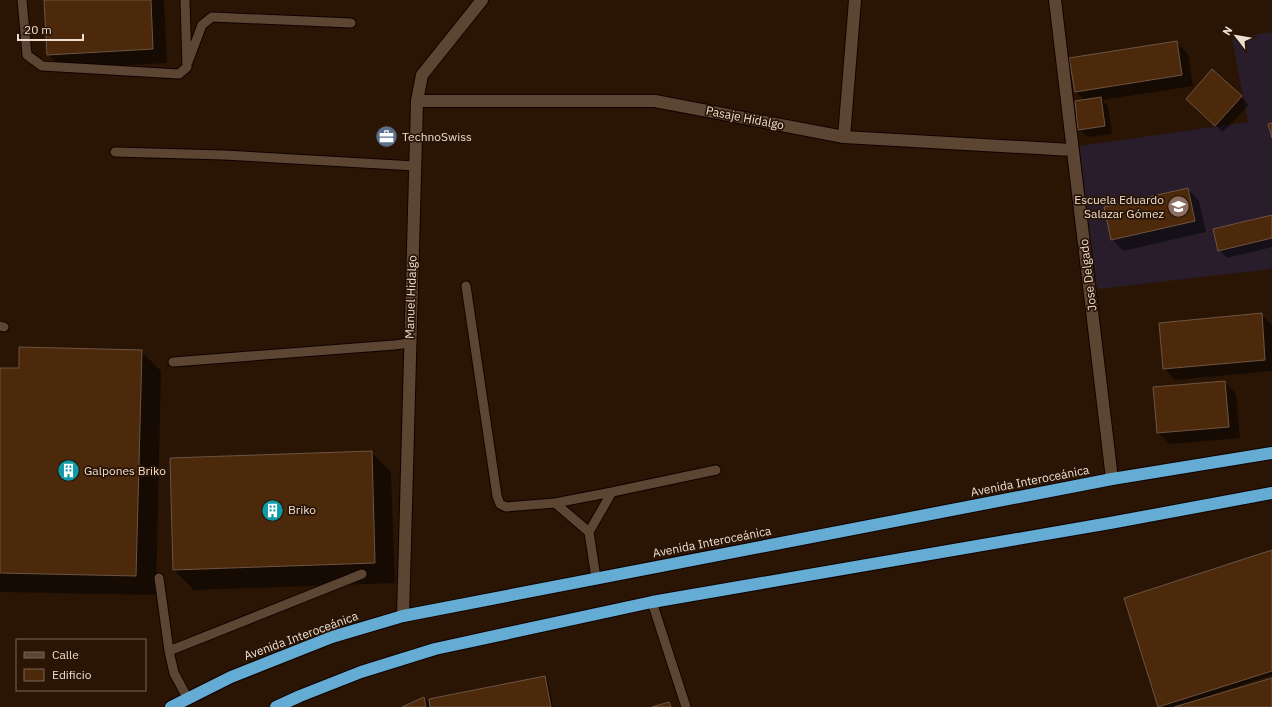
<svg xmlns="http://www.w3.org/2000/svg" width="1272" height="707" viewBox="0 0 1272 707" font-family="'IBM Plex Sans',sans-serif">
<rect width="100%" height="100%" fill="#2a1505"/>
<path fill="#291d2b" d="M 1272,32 L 1272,268 L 1264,270 L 1097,289 L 1079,146 L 1248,122 L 1232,39 Z"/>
<path fill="#0007" d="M 45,0 L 164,0 L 167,63 L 63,69 L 48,55 Z
M 1176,42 L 1188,54 L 1193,86 L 1102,100 L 1108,106 L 1112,134 L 1087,137 L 1079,129 L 1085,101 L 1075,91 Z
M 1241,97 L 1249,105 L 1223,132 L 1195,106 Z
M 1188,189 L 1199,201 L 1206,232 L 1123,251 L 1112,239 Z
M 1272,216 L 1272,247 L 1227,258 L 1219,250 Z
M 1262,315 L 1272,325 L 1272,371 L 1175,380 L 1164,368 Z
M 141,351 L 161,371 L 156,595 L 0,592 L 0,369 L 20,369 Z
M 1225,382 L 1236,394 L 1240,438 L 1170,444 L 1158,433 Z
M 371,452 L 391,472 L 395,583 L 194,590 L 174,570 Z
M 1272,551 L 1272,675 L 1212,695 L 1213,697 L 1272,679 L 1272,707 L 1159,707 L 1125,599 Z
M 545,677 L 548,681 L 553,707 L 431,707 Z
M 424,698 L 428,702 L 429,707 L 405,707 Z"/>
<path fill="#4c290a" stroke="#6d5443" d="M 44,0 L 151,0 L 153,49 L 47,55 Z
M 1177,41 L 1182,75 L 1075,92 L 1069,58 Z
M 1212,69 L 1242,96 L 1215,126 L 1186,99 Z
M 1101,97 L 1105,126 L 1078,130 L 1075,101 Z
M 1272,123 L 1272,138 L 1268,124 Z
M 1188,188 L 1195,221 L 1111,240 L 1104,207 Z
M 1272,215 L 1272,238 L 1218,251 L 1213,229 Z
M 1262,313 L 1265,360 L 1163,369 L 1159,323 Z
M 19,347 L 142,350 L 136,576 L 0,573 L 0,368 L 19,368 Z
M 1225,381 L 1229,427 L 1157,433 L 1153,387 Z
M 372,451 L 375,563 L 173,570 L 170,458 Z
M 1272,550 L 1272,671 L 1158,707 L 1124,598 Z
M 545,676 L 551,707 L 430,707 L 429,699 Z
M 1272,678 L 1272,707 L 1174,707 Z
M 424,697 L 426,707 L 402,707 Z
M 669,702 L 671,707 L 652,707 Z"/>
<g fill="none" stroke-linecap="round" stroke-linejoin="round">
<defs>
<path id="lane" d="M 22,0 L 27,55 L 42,66 L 179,74 L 187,67 L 185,0
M 188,62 L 202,25 L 212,17 L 351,23
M 115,152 L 224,155 L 415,166
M 466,286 L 497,496 L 500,504 L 506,507 L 555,503 L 589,532 L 596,578
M 0,326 L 4,327
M 173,362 L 394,345 L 410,343
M 555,503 L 612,492
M 589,532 L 612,492 L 716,470
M 159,578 L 169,651 L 174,673 L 188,699
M 652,602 L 686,707
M 169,651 L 362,574"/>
<path id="street" d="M 1055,0 L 1112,479
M 417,101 L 655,101 L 844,137 L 1072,150
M 844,137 L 855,0
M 403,616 L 417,101 L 422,75 L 482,0"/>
<path id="highway" d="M 171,707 L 231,677 L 332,637 L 403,616 L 1112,479 L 1272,453
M 276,707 L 300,696 L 361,672 L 435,649 L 652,602 L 1110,523 L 1272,493"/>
</defs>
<use href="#lane" stroke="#110200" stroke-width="11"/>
<use href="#street" stroke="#110200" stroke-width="14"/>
<use href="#highway" stroke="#110200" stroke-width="14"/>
<use href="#lane" stroke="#5d4534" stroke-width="9"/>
<use href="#street" stroke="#5d4534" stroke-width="12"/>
<use href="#highway" stroke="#64acd3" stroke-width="12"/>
</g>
<defs>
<symbol id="office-disc" viewBox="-11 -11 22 22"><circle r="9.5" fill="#5c6f8a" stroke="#2a1505"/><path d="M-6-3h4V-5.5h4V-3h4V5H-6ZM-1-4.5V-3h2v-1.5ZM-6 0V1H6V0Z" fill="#fff"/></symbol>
<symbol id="school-disc" viewBox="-11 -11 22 22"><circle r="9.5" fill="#8d6e63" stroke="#2a1505"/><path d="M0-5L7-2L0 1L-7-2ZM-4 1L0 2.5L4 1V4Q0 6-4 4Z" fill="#fff"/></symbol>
<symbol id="building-disc" viewBox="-11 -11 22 22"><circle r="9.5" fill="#0f9aa8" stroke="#2a1505"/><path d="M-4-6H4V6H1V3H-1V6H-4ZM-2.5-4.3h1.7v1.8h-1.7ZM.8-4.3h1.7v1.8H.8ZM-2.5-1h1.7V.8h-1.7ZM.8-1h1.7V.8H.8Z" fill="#fff"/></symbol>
</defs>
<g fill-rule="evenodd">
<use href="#office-disc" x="374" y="124" width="25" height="25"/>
<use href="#school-disc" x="1166" y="194" width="25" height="25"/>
<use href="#building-disc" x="56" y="458" width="25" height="25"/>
<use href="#building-disc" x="260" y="498" width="25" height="25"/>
</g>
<g text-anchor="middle" stroke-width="3.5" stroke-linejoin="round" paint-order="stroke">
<g font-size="12" fill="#ecded3" stroke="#2a1505">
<text transform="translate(745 118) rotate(11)" y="4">Pasaje Hidalgo</text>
<text transform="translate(1088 275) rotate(-97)" y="4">Jose Delgado</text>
<text transform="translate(411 297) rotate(-88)" y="4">Manuel Hidalgo</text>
<text transform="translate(1030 481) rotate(-11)" y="4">Avenida Interoceánica</text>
<text transform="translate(712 542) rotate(-11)" y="4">Avenida Interoceánica</text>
<text transform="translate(301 636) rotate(-20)" y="4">Avenida Interoceánica</text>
</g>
<g font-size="12" fill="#ecded3" stroke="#2a1505" text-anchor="start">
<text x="402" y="141">TechnoSwiss</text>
<text x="1164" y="204" text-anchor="end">Escuela Eduardo<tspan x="1164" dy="14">Salazar Gómez</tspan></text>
<text x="84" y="475">Galpones Briko</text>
<text x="288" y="514">Briko</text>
</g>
</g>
<rect x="16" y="639" width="130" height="52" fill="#2a1505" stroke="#786557"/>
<rect x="24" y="652" width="20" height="6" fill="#5d4534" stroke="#786557"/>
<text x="52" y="659" font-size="12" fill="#ecded3">Calle</text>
<rect x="24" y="669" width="20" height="12" fill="#4c290a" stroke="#786557"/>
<text x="52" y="679" font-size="12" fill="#ecded3">Edificio</text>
<g transform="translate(1236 36) rotate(301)" stroke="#2a1505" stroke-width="3" paint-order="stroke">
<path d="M0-3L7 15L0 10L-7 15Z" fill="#ecded3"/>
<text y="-6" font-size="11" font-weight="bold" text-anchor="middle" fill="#ecded3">N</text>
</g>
<path d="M18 34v6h65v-6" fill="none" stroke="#ecded3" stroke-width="2"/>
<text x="24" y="34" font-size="12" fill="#ecded3" stroke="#2a1505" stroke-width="3" paint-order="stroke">20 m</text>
</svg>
